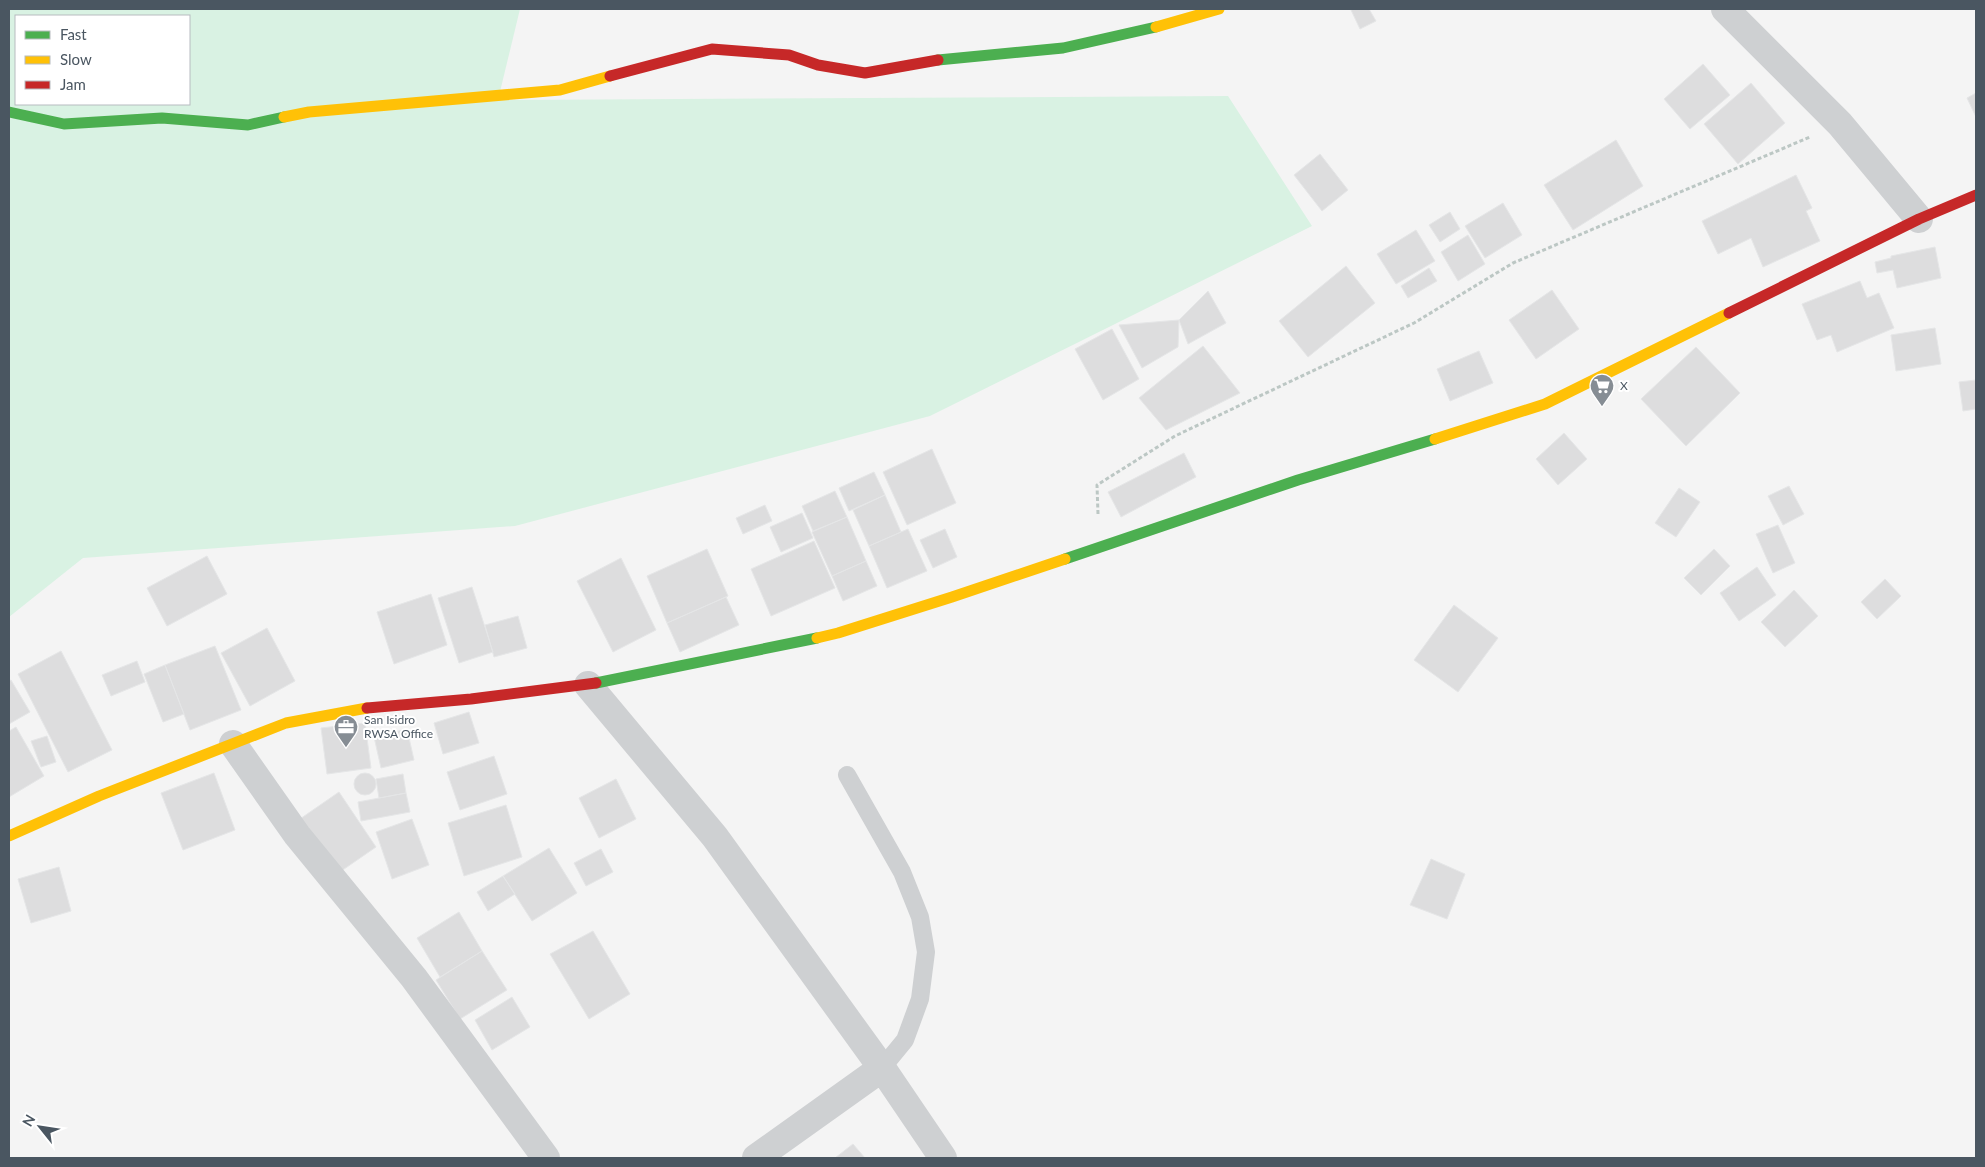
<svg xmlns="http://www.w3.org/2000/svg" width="1985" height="1167" viewBox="0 0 1985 1167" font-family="Lato,sans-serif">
<rect width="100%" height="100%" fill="#f4f4f4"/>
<path fill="#d9f2e3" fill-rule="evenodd" d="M 9,9 L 520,9 L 498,100 L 1228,96 L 1312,226 L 930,416 L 515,526 L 83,558 L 9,617 ZM 16,16 L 189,16 L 189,104 L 16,104 Z"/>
<path fill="#ddddde" stroke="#e5e6e7" d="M 1354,9 L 1369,9 L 1376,21 L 1360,29 L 1351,10 Z
M 1703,64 L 1730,95 L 1690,129 L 1664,99 Z
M 1751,83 L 1785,123 L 1738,164 L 1704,124 Z
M 1976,93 L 1976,117 L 1967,98 Z
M 1616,140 L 1643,186 L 1573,230 L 1544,185 Z
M 1320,154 L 1348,190 L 1322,211 L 1294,175 Z
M 1796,175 L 1812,208 L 1806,211 L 1820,241 L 1763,267 L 1751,238 L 1718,254 L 1702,221 Z
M 1503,203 L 1522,235 L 1485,258 L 1465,226 Z
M 1450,212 L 1460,229 L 1440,242 L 1429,225 Z
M 1416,230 L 1435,261 L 1396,284 L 1377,254 Z
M 1468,235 L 1485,264 L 1458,281 L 1441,252 Z
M 1935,247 L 1941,278 L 1897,288 L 1893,270 L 1877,273 L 1875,262 L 1891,258 L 1891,256 Z
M 1346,266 L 1375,303 L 1308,357 L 1279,321 Z
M 1429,268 L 1437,281 L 1408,298 L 1401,286 Z
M 1860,281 L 1867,298 L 1879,293 L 1894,328 L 1837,352 L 1831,335 L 1817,340 L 1802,304 Z
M 1552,290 L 1579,329 L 1536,359 L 1509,320 Z
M 1208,291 L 1226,323 L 1188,344 L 1179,320 Z
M 1179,320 L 1178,347 L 1142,368 L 1119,325 Z
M 1935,328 L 1941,364 L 1896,371 L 1891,335 Z
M 1112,329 L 1139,379 L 1103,400 L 1075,349 Z
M 1203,346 L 1240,393 L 1166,430 L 1139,398 Z
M 1696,347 L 1740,393 L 1686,446 L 1641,399 Z
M 1479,351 L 1493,383 L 1450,401 L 1437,369 Z
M 1976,380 L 1976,409 L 1963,411 L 1959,382 Z
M 1564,433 L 1587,459 L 1558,485 L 1536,459 Z
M 932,449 L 956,503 L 907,525 L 883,472 Z
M 1184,453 L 1196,477 L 1121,517 L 1108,492 Z
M 874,472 L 885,495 L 849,511 L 839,488 Z
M 1789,486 L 1804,514 L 1783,525 L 1768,496 Z
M 1679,488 L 1700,502 L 1676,537 L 1655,523 Z
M 835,491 L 847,517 L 813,531 L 802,506 Z
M 885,495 L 901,532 L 869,546 L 853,510 Z
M 765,505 L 772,521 L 743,534 L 736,518 Z
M 802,513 L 813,538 L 781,552 L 770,527 Z
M 847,517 L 866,561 L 832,576 L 812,532 Z
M 1778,525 L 1795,563 L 1773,573 L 1756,534 Z
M 908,529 L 927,571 L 887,588 L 869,546 Z
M 945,529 L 957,557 L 933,568 L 920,540 Z
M 814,541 L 835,588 L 771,616 L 751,569 Z
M 707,549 L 728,596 L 667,623 L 647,576 Z
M 1714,549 L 1730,566 L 1701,595 L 1684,578 Z
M 207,556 L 227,594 L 167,626 L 147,588 Z
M 621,558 L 656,630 L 613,652 L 577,581 Z
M 866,561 L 877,586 L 843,601 L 832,576 Z
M 1757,567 L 1776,595 L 1739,621 L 1720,593 Z
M 1885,579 L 1901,596 L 1877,619 L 1861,602 Z
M 472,587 L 493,652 L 459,663 L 438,598 Z
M 1794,590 L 1818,616 L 1785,647 L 1761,622 Z
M 431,594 L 447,645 L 394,664 L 377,612 Z
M 726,597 L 739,625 L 680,652 L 667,623 Z
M 1454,605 L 1498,638 L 1458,692 L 1414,660 Z
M 518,616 L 527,648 L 494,657 L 485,625 Z
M 267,628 L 295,681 L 250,706 L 221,653 Z
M 215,646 L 241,710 L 190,730 L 165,665 Z
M 61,651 L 112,750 L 68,772 L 18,674 Z
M 137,661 L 145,682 L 111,696 L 102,675 Z
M 165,665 L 184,714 L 163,722 L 144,674 Z
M 11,680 L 30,712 L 9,724 L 9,681 Z
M 469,712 L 479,743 L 443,754 L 434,723 Z
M 365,723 L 371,768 L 327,774 L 321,728 Z
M 16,727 L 44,776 L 9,797 L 9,731 Z
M 407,729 L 414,760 L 381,768 L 374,737 Z
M 47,736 L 56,762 L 41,767 L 31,741 Z
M 494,756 L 507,794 L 460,810 L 447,772 Z
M 214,773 L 235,830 L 183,850 L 161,793 Z
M354 784a11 11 0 1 1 22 0a11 11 0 1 1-22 0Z
M 403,774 L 406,793 L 379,798 L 376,779 Z
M 616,779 L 636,819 L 599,838 L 579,798 Z
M 339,792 L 376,847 L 334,876 L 297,821 Z
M 406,793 L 410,812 L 361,821 L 358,802 Z
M 506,805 L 522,857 L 464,876 L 448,823 Z
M 412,819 L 429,865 L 392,879 L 376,832 Z
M 549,848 L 577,893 L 532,921 L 503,876 Z
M 601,849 L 613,872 L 586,886 L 574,863 Z
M 1431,859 L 1465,874 L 1447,919 L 1410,905 Z
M 59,867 L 71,911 L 31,923 L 18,879 Z
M 503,876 L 515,894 L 488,911 L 477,892 Z
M 459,912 L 482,951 L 440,977 L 417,938 Z
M 593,931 L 630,994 L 589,1019 L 550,954 Z
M 482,951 L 507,990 L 460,1019 L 436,980 Z
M 512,997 L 530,1027 L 492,1050 L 475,1020 Z
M 853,1144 L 865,1158 L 835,1158 Z"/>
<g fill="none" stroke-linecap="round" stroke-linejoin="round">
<path stroke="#bcc7c4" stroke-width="3" stroke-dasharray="4 2.5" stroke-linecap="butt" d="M 1098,514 L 1097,485 L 1175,436 L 1414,323 L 1513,263 L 1810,137"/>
<path stroke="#ced0d2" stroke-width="18" d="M 847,775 L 902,872 L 920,917 L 926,952 L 920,999 L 905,1040 L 882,1068"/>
<path stroke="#ced0d2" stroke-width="28" d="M 1725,9 L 1840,124 L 1919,219
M 588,685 L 715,837 L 882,1068 L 943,1158
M 233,744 L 297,835 L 414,978 L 546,1158
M 756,1158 L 882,1068"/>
<path stroke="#4caf50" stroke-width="11" d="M 938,60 L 1063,48 L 1156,27
M 9,112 L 64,124 L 162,118 L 248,125 L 284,117
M 1065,559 L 1298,480 L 1435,439
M 596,683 L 817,638"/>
<path stroke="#ffc107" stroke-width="11" d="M 1156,27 L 1219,9
M 284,117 L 309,112 L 560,90 L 610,76
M 1435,439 L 1545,404 L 1729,313
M 817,638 L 838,633 L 952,597 L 1065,559
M 9,836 L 99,796 L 286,723 L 367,708"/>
<path stroke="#c62828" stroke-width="11" d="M 610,76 L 712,49 L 789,55 L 818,65 L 865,73 L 938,60
M 1729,313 L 1919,219 L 1976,195
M 367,708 L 471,699 L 596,683"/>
</g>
<defs>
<symbol id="supermarket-pin" viewBox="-11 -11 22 30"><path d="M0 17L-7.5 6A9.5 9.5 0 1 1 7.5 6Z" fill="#868d94" stroke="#fff"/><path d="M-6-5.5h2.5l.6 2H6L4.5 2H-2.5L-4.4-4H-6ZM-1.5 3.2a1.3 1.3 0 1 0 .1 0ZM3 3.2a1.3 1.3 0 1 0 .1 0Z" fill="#fff"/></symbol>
<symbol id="office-pin" viewBox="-11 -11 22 30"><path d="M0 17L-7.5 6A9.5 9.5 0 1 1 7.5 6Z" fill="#868d94" stroke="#fff"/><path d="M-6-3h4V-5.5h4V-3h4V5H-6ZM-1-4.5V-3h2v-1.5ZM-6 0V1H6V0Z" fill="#fff"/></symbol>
</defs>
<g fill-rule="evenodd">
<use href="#supermarket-pin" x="1588" y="372" width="28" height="38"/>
<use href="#office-pin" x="332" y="713" width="28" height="38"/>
</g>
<g text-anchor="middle" stroke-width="4" stroke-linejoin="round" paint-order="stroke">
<g font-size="12" fill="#4a5661" stroke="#fff" text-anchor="start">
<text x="1620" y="390">X</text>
<text x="364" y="724">San Isidro<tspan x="364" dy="14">RWSA Office</tspan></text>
</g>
</g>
<rect width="1985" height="1167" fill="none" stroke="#4a5661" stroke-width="20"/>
<rect x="15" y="15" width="175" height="90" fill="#ffffff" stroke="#b7bbc0"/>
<rect x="25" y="31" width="25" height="8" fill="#4caf50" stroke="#b7bbc0"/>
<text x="60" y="40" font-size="15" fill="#4a5661">Fast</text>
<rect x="25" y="56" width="25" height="8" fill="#ffc107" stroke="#b7bbc0"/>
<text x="60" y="65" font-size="15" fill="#4a5661">Slow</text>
<rect x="25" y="81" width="25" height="8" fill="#c62828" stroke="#b7bbc0"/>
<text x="60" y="90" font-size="15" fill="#4a5661">Jam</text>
<g transform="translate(40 1127) rotate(300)" stroke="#ffffff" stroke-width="4" paint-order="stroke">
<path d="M0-4L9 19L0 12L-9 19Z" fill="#4a5661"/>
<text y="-8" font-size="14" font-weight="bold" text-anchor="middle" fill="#4a5661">N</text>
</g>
</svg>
